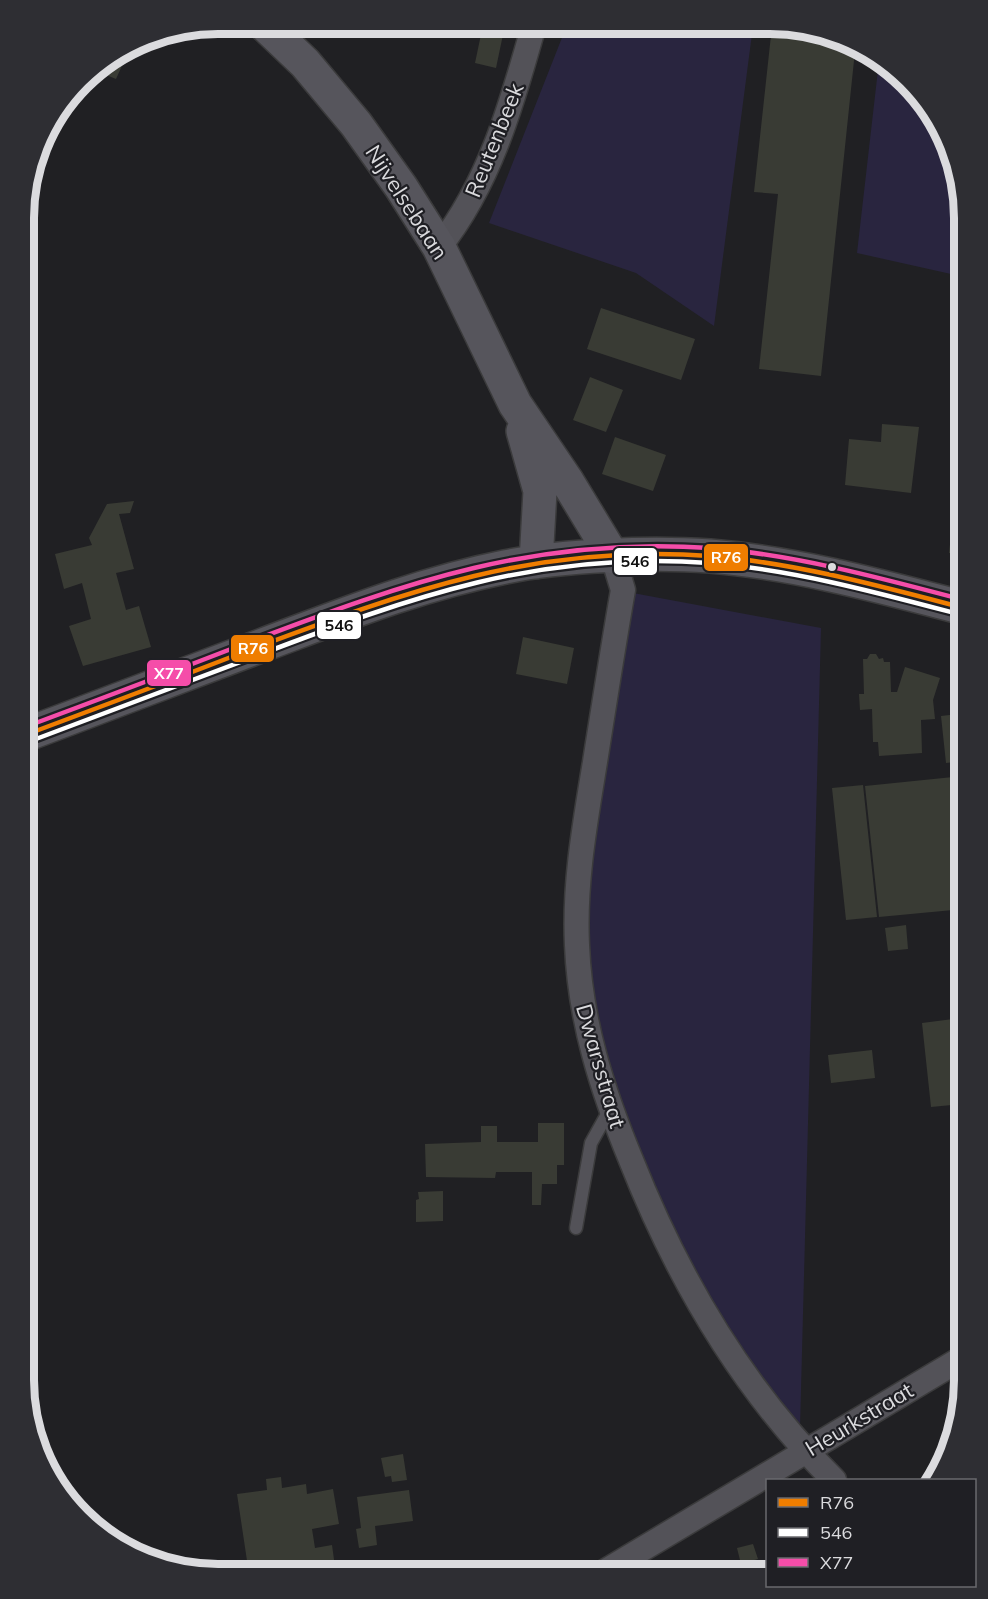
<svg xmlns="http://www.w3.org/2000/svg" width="988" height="1599" viewBox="0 0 988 1599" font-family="Mulish,sans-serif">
<rect width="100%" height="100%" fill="#202023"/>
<path fill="#29253f" d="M 567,25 L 753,26 L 714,326 L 636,273 L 489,223 Z
M 879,61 L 888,64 L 949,144 L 964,218 L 964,257 L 960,276 L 857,253 Z
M 633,593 L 821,628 L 800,1428 L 782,1414 L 710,1307 L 614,1102 L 589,986 L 586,923 L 589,858 Z"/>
<path fill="#393b34" d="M 483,25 L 505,25 L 496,68 L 475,63 Z
M 772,26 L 795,26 L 855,51 L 821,376 L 759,369 L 778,194 L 754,192 Z
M 130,48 L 116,79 L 94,70 L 95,69 Z
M 601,308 L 695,339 L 681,380 L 587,349 Z
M 590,377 L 623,390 L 606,432 L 573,420 Z
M 882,424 L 919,427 L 911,493 L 845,485 L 849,439 L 881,442 Z
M 615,437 L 666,455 L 653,491 L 602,474 Z
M 957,482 L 964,482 L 964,554 L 949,553 Z
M 134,501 L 130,513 L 119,514 L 134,569 L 116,573 L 126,610 L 139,606 L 151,647 L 83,666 L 69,626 L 91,619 L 82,583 L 64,589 L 55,554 L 92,545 L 89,538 L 107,504 Z
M 523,637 L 574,648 L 567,684 L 516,674 Z
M 870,654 L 876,654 L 879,659 L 883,658 L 884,662 L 890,662 L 891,692 L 897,692 L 905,667 L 940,678 L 933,700 L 935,719 L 921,720 L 922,753 L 879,756 L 878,742 L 873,742 L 872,709 L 860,710 L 859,694 L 864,694 L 863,659 L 867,659 Z
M 958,714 L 962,761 L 946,763 L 941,716 Z
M 963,776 L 964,921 L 954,922 L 953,910 L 879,917 L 865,786 Z
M 863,785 L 877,917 L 846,920 L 832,788 Z
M 906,925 L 908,949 L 888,951 L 885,928 Z
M 957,1018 L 964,1018 L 964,1074 L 962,1074 Z
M 953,1019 L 962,1104 L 931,1107 L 922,1023 Z
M 872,1050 L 875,1078 L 831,1083 L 828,1055 Z
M 538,1123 L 564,1123 L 564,1165 L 557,1165 L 557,1184 L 542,1184 L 541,1205 L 532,1205 L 532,1172 L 496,1172 L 495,1178 L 426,1177 L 425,1144 L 481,1142 L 481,1126 L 497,1126 L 497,1142 L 538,1142 Z
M 443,1191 L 443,1221 L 416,1222 L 416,1200 L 419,1199 L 418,1192 Z
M 403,1454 L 407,1480 L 392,1482 L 391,1476 L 385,1477 L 381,1458 Z
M 281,1477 L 282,1488 L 306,1484 L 307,1494 L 333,1489 L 339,1524 L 312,1529 L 315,1548 L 332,1545 L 336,1574 L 249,1574 L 237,1494 L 267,1490 L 266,1479 Z
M 409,1490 L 413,1521 L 375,1526 L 377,1545 L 359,1548 L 356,1529 L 361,1528 L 357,1497 Z
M 753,1544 L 758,1559 L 741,1564 L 737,1548 Z"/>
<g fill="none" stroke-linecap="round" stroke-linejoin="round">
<defs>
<path id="lane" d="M 576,1228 L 591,1143 L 610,1109"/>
<path id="street" d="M 439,247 C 490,183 512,103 534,25
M 613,557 L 623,590 C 613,647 604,705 595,762 C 585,823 574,883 577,945 C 580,1021 602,1090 631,1160 C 678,1279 743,1390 834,1480
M 599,1575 L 964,1357"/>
<path id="secondary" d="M 264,24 L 305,63 L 356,124 L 401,187 L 439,247 L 515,404 L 567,481 L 613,557
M 523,431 L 540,491 L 536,562
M 25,735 C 104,705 184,675 263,645 C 343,615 420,584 505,567 C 562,555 652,552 710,556 C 796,563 880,586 964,608"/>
</defs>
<use href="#lane" stroke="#3b3b3c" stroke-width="15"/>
<use href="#street" stroke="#3b3b3c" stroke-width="27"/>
<use href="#secondary" stroke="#3b3b3c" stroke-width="36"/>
<use href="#lane" stroke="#535258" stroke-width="12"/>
<use href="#street" stroke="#535258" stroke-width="24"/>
<use href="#secondary" stroke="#56555c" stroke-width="33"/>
<defs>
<path id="bus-1" d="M 25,735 C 100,707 175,679 249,650 C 407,591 538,543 710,556 C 796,563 880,586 964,608"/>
<path id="bus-2" d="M 28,742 C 104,713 180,685 256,656 C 411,597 540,550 709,563 C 795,570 879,593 962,615"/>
<path id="bus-3" d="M 25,727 C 100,699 175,671 249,642 C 407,582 537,536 710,548 C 796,555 881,578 964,600"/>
</defs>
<use href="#bus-1" stroke="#1f1f24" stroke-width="9"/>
<use href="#bus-2" stroke="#1f1f24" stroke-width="9"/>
<use href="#bus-3" stroke="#1f1f24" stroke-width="9"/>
<use href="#bus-1" stroke="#ef7d00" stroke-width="4.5"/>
<use href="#bus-2" stroke="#fff" stroke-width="4.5"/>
<use href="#bus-3" stroke="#f54da9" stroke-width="4.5"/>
</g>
<circle fill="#dbdbde" stroke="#1f1f24" stroke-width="2" cx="832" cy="567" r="5"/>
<g text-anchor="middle" stroke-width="4.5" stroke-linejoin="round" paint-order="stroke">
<g font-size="22" fill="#dbdbde" stroke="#1f1f24">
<text transform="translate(494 140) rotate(-68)" y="8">Reutenbeek</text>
<text transform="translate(407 202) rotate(57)" y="8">Nijvelsebaan</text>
<text transform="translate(601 1066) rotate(74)" y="8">Dwarsstraat</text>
<text transform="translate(859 1419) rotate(-31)" y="8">Heurkstraat</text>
</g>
</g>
<path d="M0 0H988V1599H0ZM218 34H770A184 184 0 0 1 954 218V1380A184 184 0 0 1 770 1564H218A184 184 0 0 1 34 1380V218A184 184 0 0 1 218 34Z" fill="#2e2e33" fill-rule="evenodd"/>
<path fill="none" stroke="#dbdbde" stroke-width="8" d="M218 34H770A184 184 0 0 1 954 218V1380A184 184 0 0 1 770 1564H218A184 184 0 0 1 34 1380V218A184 184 0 0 1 218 34Z"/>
<g stroke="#1f1f24" stroke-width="2">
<rect x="703" y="543" width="46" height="29" rx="6" fill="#ef7d00"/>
<rect x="613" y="547" width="45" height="29" rx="6" fill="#fff"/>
<rect x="316" y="611" width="46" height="29" rx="6" fill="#fff"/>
<rect x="230" y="634" width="45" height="29" rx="6" fill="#ef7d00"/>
<rect x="146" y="659" width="46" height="28" rx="6" fill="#f54da9"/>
</g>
<g font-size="16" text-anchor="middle" font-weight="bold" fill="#fff">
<text x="726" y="563">R76</text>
<text x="253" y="654">R76</text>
<text x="169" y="679">X77</text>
</g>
<g font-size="16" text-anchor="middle" font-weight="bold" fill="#111">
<text x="635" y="567">546</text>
<text x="339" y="631">546</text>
</g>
<rect x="766" y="1479" width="210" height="108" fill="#1f1f24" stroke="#6a6a6e" stroke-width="1.5"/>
<rect x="778" y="1498" width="30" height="9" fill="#ef7d00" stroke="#6a6a6e" stroke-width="1.5"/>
<text x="820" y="1509" font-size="18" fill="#dbdbde">R76</text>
<rect x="778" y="1528" width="30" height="9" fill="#ffffff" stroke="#6a6a6e" stroke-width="1.5"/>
<text x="820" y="1539" font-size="18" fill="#dbdbde">546</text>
<rect x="778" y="1558" width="30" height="9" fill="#f54da9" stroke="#6a6a6e" stroke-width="1.5"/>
<text x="820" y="1569" font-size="18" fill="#dbdbde">X77</text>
</svg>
